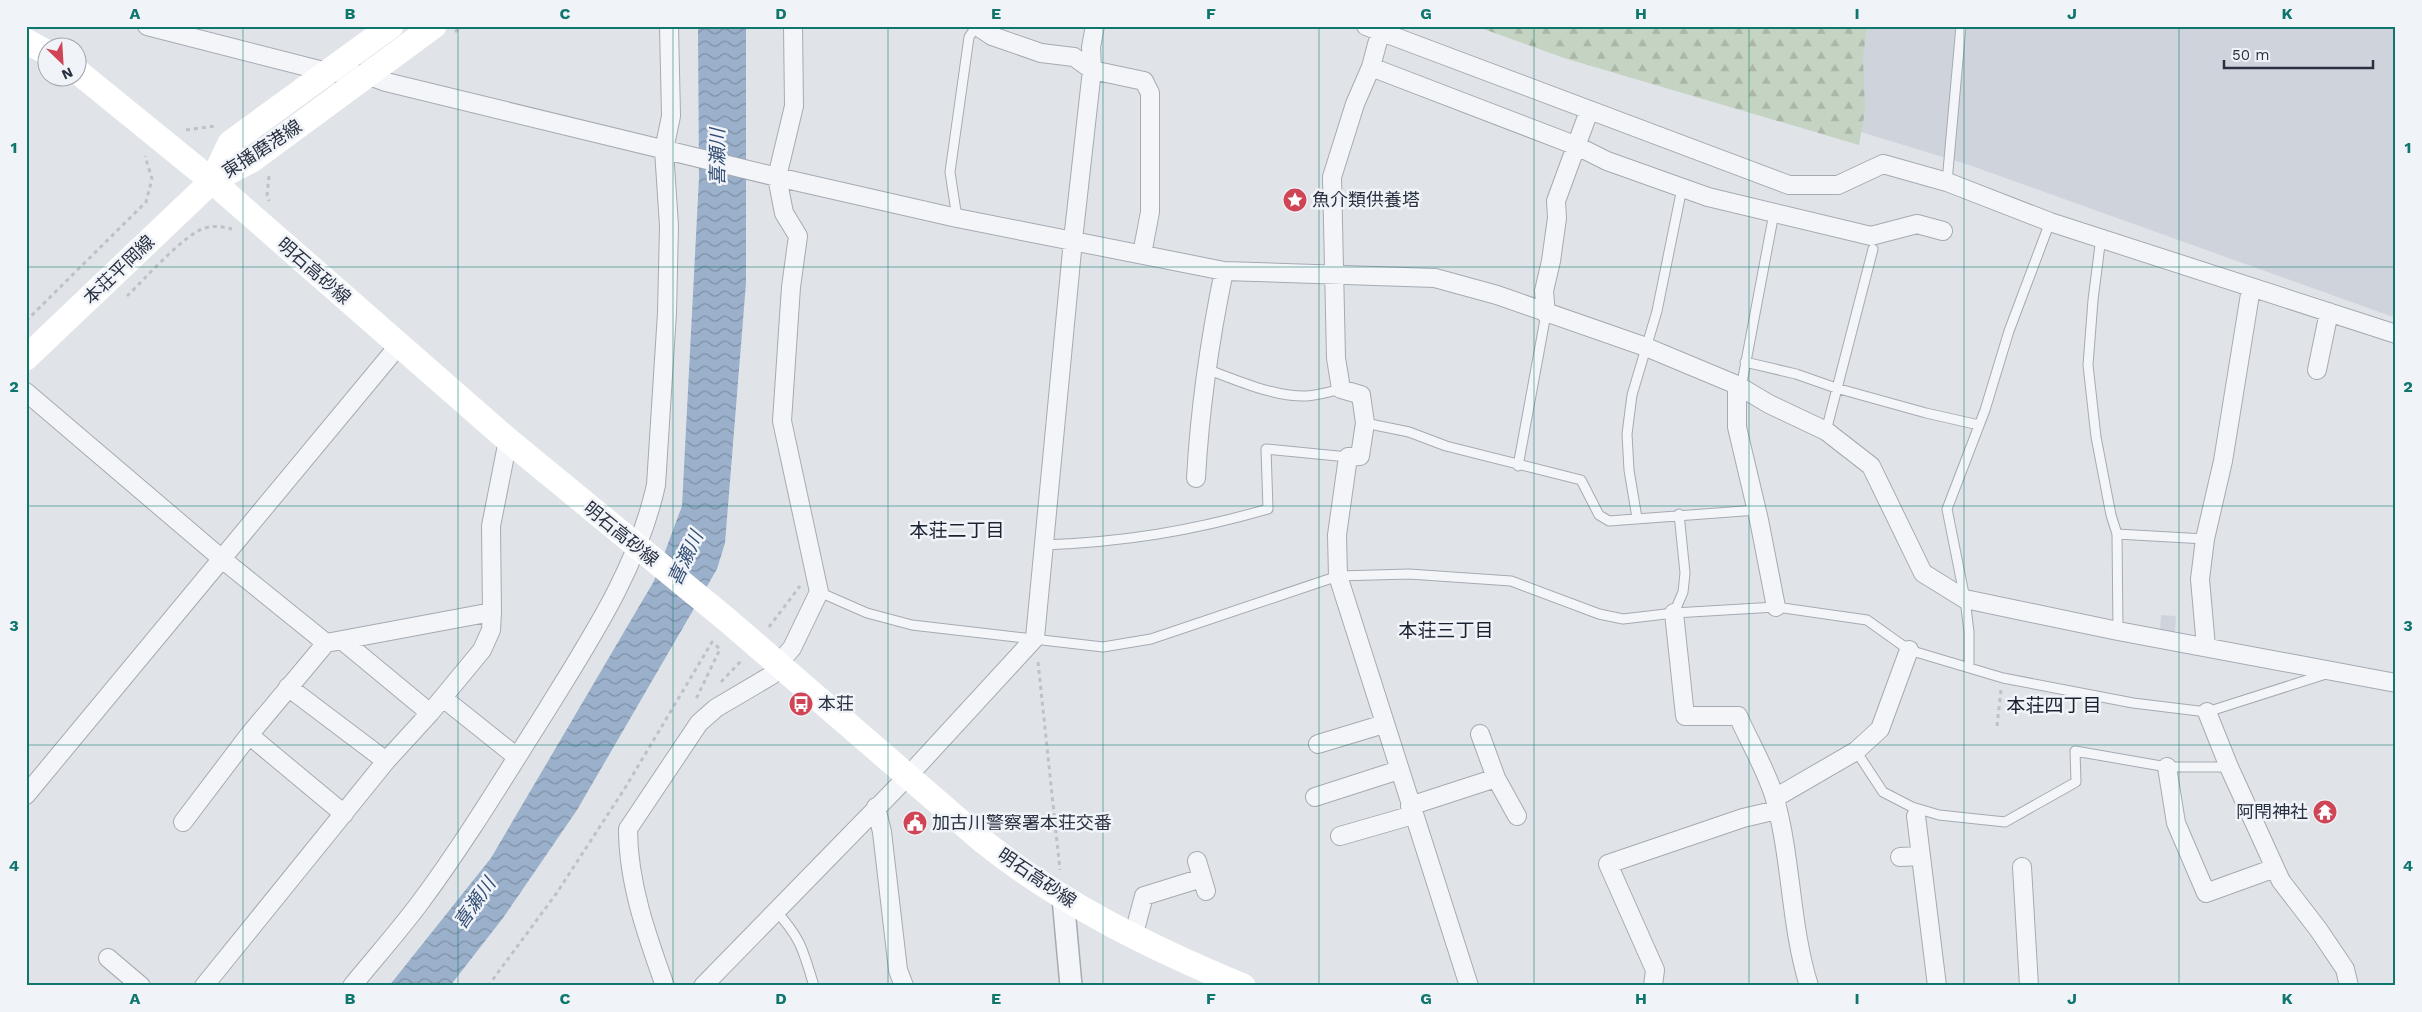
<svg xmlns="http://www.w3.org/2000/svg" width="2422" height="1012" viewBox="0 0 2422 1012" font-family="'Work Sans','Noto Sans JP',sans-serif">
<defs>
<pattern id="forest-firs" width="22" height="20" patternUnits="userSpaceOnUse" patternTransform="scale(1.25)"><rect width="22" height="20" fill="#c5d3c2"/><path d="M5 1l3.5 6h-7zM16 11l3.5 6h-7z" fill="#a9b6a8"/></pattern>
<pattern id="water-waves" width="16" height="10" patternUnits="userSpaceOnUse" patternTransform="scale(1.25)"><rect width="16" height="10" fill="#9bb0ca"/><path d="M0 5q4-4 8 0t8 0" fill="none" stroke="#7e90a6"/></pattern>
</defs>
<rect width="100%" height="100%" fill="#e0e4e9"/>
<path fill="#cfd3db" d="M 1523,26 L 2396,26 L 2396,318 L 1969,165 L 1624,60 Z
M 2161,615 L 2176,616 L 2175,632 L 2160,631 Z"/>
<path fill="url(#forest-firs)" d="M 1475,26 L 1867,26 L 1863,57 L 1865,111 L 1859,145 L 1564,58 Z"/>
<path fill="url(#water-waves)" d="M 698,26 L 746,26 L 746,283 L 725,543 L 717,569 L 577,810 L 503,918 L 450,986 L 389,986 L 491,858 L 654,581 L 682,506 L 699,178 Z"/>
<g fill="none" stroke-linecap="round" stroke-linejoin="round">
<defs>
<path id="service" d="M 1947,182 L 1961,26
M 957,218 L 950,172 L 969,37 L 976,27
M 2101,237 L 2093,300 L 2088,365 L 2096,437 L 2111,515 L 2117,534 L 2118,631
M 1745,362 L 1796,374 L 1836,388 L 1926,413 L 1979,425
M 1206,369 C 1237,380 1273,397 1307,396 C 1318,395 1330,392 1341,389
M 1741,388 L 1774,213
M 1365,423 L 1409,432 L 1446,446 L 1581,480 L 1599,515 L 1609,521 L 1757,510
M 1826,431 L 1873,249
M 1518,466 L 1546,314
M 1637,518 L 1629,470 L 1627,434 L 1632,395 L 1657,311 L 1682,188
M 2117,534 L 2205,539
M 1044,545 C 1124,542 1192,531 1268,509 L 1266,449 L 1348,457
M 819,592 L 867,613 L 912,625 L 1103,647 L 1151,639 L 1338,576 L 1409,574 L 1511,581 L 1599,614 L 1623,619 L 1674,613 L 1776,607 L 1867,620 L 1909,650 L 2003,678 L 2133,703 L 2207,712 L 2329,673
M 1674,613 L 1683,592 L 1685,573 L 1679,514
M 1969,667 L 1969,632 L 1965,599 L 1947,509 L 1985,410 L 2009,331 L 2050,222
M 1856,751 L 1883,792 L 1912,807 L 1939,815 L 2005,822 L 2076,782 L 2075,751 L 2167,767 L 2229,767
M 775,910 C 801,938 803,950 814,986"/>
<path id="minor" d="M 147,26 L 327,72 L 367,75 L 386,82 L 777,177 L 957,218 L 1224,271 L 1435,278 L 1497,295 L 1646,347 L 1737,385 L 1769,404 L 1826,431 L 1871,466 L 1923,573 L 1965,599 L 2118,631 L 2396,683
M 977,26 L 992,36 L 1041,53 L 1074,57 L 1092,70 L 1144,81 L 1150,93 L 1150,212 L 1142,254
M 1366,26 L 1789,185 L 1838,185 L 1883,164 L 1947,182 L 2050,222 L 2396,334
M 1380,33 L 1371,67 L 1355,104 L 1332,177 L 1336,358 L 1341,389 L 1361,395 L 1365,423 L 1360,456 L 1348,457 L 1337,535 L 1338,576 L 1469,986
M 1371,67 L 1577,146 L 1607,161 L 1708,197 L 1871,236 L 1917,224 L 1943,231
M 1546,314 L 1544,291 L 1551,261 L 1557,218 L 1556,201 L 1589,111
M 2317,370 L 2329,312
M 1737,385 L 1737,427 L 1759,520 L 1776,607
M 26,392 L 222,559 L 326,643
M 1196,478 C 1200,406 1209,343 1224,271
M 1674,613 L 1685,716 L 1738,716 C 1750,743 1767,771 1775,799 C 1792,861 1790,925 1809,986
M 343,641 L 430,713
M 2206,647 L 2200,579 L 2205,539 L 2223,461 L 2251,288
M 288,687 L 386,761
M 443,698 L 517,757
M 2207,712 L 2229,767 L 2281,881 L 2318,929 L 2345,969 L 2349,986
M 1480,734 L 1496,778 L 1517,816
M 249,735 L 344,814
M 1318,744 L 1384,724
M 2167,767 L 2176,823 L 2206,893 L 2275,868
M 26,795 L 399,345
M 1315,797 L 1399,770
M 1775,798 L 1856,751 L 1880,729 L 1909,650
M 1410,806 L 1496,778
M 876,807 L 882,832 L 898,970 L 904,986
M 1916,816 L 1937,986
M 183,822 L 249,735 L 326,643 L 492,612
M 1340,836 L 1413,815
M 1900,857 L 1921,856
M 1197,861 L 1206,891
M 2022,867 L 2029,986
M 1133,937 L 1144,896 L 1202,878
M 108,958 L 141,986
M 204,986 L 386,761 L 430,713 L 482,650 L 491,630 L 492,612 L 491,526 L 508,440
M 352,986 C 374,959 398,932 419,904 C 466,841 506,774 548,708 C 591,638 638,567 656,485 L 667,313 L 669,226 L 664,150 L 671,116 L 669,26
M 665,986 C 647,936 628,883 628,829 L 699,723 L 716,708 L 772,675 L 778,664 L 792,648 L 819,592 L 782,421 L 791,287 L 798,236 L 784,213 L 777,177 L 794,106 L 793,26
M 703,986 L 909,775 L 1035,638 L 1073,240 L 1092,70 L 1091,47 L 1095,26
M 1653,986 L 1655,970 L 1608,864 L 1743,818 L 1777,810"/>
<path id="tertiary" d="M 1063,898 L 1071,986"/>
</defs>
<use href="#service" stroke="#a5abb3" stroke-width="11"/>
<use href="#minor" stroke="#a5abb3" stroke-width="20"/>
<use href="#tertiary" stroke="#a5abb3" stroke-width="24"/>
<path stroke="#bec2c8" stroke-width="3" stroke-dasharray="4 4" stroke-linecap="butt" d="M 455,32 L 462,26
M 186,130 L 215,126
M 269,176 L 267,196 L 269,201
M 127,296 C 145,279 183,235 205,228 C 215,225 223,227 232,229
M 26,321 L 146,202 L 152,179 L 145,156
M 769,627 L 800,586
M 1038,662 L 1060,870
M 721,682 L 741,661
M 1997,726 L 2001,690
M 488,986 L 556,894 L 625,788 L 712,642 L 720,649 L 697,697 L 700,698"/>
<use href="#service" stroke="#f3f5f8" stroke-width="9"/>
<use href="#minor" stroke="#f3f5f8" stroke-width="18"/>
<use href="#tertiary" stroke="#f3f5f8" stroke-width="21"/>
<path stroke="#fff" stroke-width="25" d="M 26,41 L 48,53
M 78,72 L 212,181 L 508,440 L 726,619 L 984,842 C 1062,904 1151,948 1243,986
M 212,181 L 230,143 L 391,26
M 26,358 L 212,181 L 252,160 L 434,26"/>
</g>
<path fill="none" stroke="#0f766e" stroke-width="1" stroke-opacity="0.55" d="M 243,26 L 243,986M 458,26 L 458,986M 673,26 L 673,986M 888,26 L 888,986M 1103,26 L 1103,986M 1319,26 L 1319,986M 1534,26 L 1534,986M 1749,26 L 1749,986M 1964,26 L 1964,986M 2179,26 L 2179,986M 26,267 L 2396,267M 26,506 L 2396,506M 26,745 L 2396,745"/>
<defs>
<symbol id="sight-disc" viewBox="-11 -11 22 22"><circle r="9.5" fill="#cf4555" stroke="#f0f3f7"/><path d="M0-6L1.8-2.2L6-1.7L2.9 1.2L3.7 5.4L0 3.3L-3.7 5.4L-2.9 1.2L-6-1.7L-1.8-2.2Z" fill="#fff"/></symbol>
<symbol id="bus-disc" viewBox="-11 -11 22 22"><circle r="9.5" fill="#cf4555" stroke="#f0f3f7"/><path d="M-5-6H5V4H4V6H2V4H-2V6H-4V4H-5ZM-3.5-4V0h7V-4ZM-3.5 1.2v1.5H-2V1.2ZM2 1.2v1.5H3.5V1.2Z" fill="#fff"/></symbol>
<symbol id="temple-disc" viewBox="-11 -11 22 22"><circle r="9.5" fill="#cf4555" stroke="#f0f3f7"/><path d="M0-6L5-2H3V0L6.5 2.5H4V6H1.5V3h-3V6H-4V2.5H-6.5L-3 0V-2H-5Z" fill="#fff"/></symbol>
<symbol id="civic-disc" viewBox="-11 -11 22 22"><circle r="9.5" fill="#cf4555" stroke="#f0f3f7"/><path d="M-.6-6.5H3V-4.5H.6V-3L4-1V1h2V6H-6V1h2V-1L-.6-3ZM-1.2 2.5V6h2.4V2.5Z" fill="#fff"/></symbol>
</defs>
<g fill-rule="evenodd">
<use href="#sight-disc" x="1281" y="186" width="28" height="28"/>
<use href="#bus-disc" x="787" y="690" width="28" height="28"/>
<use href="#temple-disc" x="2311" y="798" width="28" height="28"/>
<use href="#civic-disc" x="901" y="809" width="28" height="28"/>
</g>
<g text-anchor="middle" stroke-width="5" stroke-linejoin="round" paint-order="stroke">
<g font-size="18" fill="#293141" stroke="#f0f3f7">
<text transform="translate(262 149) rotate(-33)" y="6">東播磨港線</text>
<text transform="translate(119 270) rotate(-44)" y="6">本荘平岡線</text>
<text transform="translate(314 271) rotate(41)" y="6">明石高砂線</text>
<text transform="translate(621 534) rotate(39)" y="6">明石高砂線</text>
<text transform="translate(1037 878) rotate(34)" y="6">明石高砂線</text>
</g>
<g font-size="18" fill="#293141" stroke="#f0f3f7" text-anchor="start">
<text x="1312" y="206">魚介類供養塔</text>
<text x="818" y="710">本荘</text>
<text x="2308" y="818" text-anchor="end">阿閇神社</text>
<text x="932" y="829">加古川警察署本荘交番</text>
</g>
<g font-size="19" font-style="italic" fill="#334e75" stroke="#f0f3f7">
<text transform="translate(717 157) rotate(-90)" y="7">喜瀬川</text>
<text transform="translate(685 558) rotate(-65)" y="7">喜瀬川</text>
<text transform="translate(474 903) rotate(-55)" y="7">喜瀬川</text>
</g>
<g font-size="19" fill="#1b2232" stroke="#f0f3f7">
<text x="957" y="537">本荘二丁目</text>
<text x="1446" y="637">本荘三丁目</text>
<text x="2054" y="712">本荘四丁目</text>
</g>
</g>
<rect width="2422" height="1012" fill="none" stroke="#f0f3f7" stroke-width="55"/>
<g transform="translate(62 62) rotate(155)"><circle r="24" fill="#f0f3f7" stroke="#a0a5ae"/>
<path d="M0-4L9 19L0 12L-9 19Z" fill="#cf4555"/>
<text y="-8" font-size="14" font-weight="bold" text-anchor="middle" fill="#293141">N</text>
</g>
<path d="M2224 60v8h149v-8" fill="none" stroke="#293141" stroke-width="2.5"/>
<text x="2232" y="60" font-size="15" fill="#293141" stroke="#f0f3f7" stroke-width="4" paint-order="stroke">50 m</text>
<rect x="28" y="28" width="2366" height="956" fill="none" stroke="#0f766e" stroke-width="2"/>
<g font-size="16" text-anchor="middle" font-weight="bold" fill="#0f766e">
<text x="135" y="19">A</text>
<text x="350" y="19">B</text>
<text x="565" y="19">C</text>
<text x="781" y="19">D</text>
<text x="996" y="19">E</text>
<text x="1211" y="19">F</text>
<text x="1426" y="19">G</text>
<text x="1641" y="19">H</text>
<text x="1857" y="19">I</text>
<text x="2072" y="19">J</text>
<text x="2287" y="19">K</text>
<text x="14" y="153">1</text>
<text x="2408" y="153">1</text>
<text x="14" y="392">2</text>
<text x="2408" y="392">2</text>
<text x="14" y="631">3</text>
<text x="2408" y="631">3</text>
<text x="14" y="871">4</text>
<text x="2408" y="871">4</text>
<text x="135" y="1004">A</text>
<text x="350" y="1004">B</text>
<text x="565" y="1004">C</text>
<text x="781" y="1004">D</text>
<text x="996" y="1004">E</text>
<text x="1211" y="1004">F</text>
<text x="1426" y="1004">G</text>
<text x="1641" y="1004">H</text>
<text x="1857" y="1004">I</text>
<text x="2072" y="1004">J</text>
<text x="2287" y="1004">K</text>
</g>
</svg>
